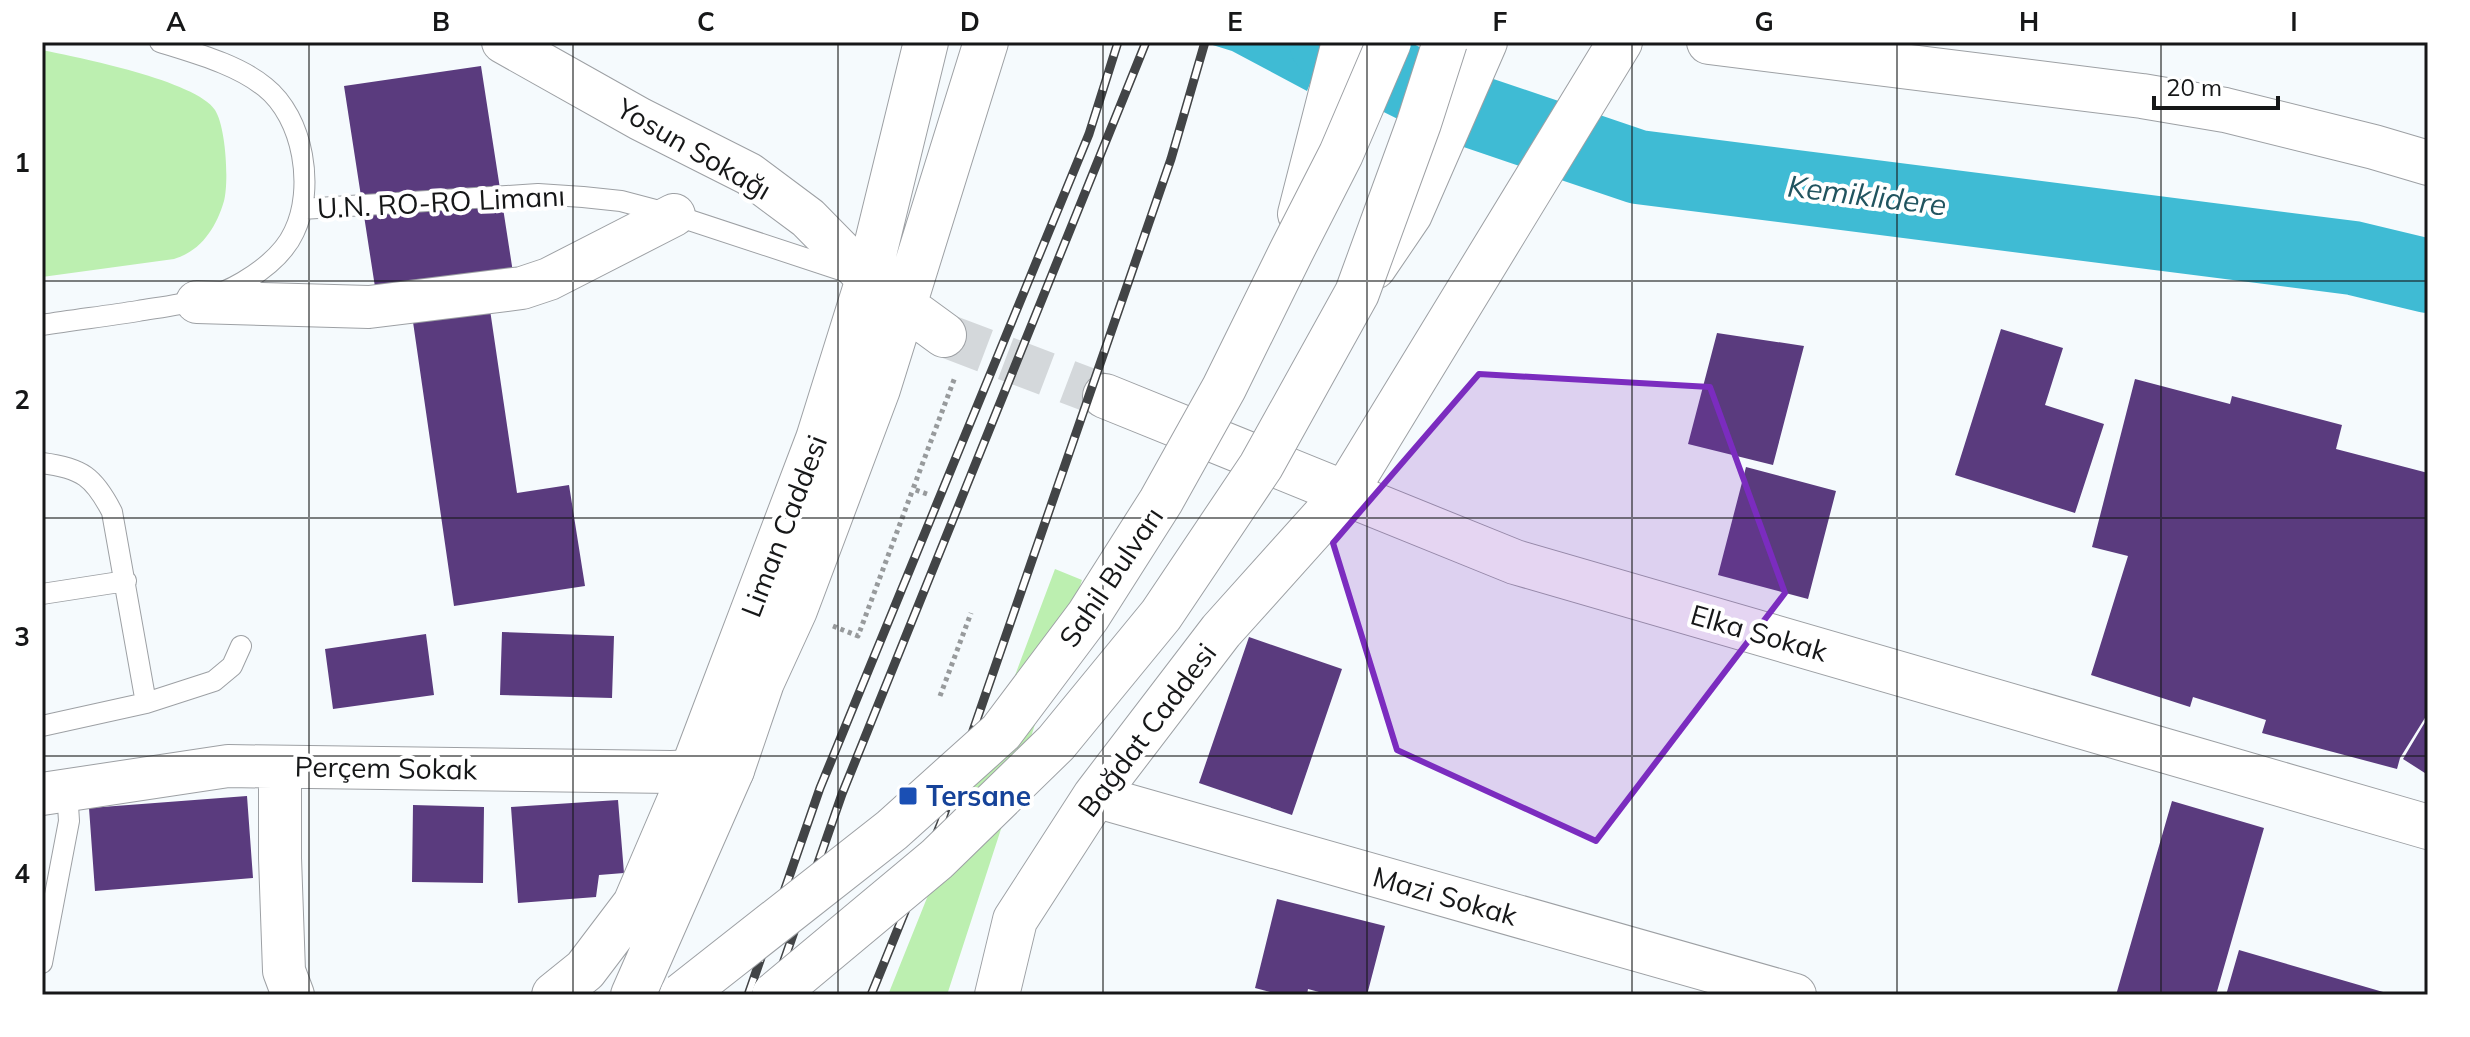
<svg xmlns="http://www.w3.org/2000/svg" width="2470" height="1037" viewBox="0 0 2470 1037" font-family="Mulish,sans-serif">
<rect width="100%" height="100%" fill="#f5fafd"/>
<path fill="#bcefb0" d="M 42,50 C 77,57 197,81 215,110 C 226,127 229,182 224,201 C 216,228 201,251 174,259 L 42,277 Z
M 1055,569 L 1082,580 L 947,995 L 888,995 L 996,726 Z"/>
<path fill="#3fbbd4" d="M 1203,42 L 1327,42 L 1307,91 L 1232,51 Z"/>
<g fill="none" stroke-linecap="round" stroke-linejoin="round">
<path stroke="#3fbbd4" stroke-width="74" d="M 1326,42 L 1449,103 L 1638,167 L 2353,258 L 2428,276"/>
</g>
<path fill="#5a3b7e" d="M 481,66 L 514,279 L 377,300 L 344,86 Z
M 489,303 L 517,493 L 569,485 L 585,586 L 454,606 L 412,315 Z
M 2001,329 L 2063,348 L 2045,405 L 2104,424 L 2075,513 L 1955,475 Z
M 1717,333 L 1804,346 L 1773,465 L 1688,444 Z
M 2135,379 L 2230,404 L 2232,396 L 2342,425 L 2336,449 L 2428,473 L 2428,713 L 2400,758 L 2397,769 L 2262,733 L 2266,720 L 2193,697 L 2190,707 L 2091,675 L 2128,556 L 2092,547 Z
M 1746,467 L 1836,491 L 1808,599 L 1718,575 Z
M 502,632 L 614,636 L 612,698 L 500,695 Z
M 426,634 L 434,695 L 333,709 L 325,649 Z
M 1249,637 L 1342,669 L 1292,815 L 1199,783 Z
M 2428,717 L 2428,775 L 2403,759 Z
M 247,796 L 253,878 L 95,891 L 89,808 Z
M 618,800 L 624,873 L 599,875 L 596,897 L 518,903 L 511,807 Z
M 2172,801 L 2264,828 L 2216,995 L 2116,995 Z
M 413,805 L 484,807 L 483,883 L 412,882 Z
M 1277,899 L 1385,926 L 1367,995 L 1330,995 L 1308,989 L 1307,995 L 1282,995 L 1255,988 Z
M 2239,950 L 2390,994 L 2389,995 L 2226,995 Z"/>
<g fill="none" stroke-linecap="round" stroke-linejoin="round">
<path stroke="#d4d8db" stroke-width="44" stroke-dasharray="44 22" stroke-linecap="butt" d="M 944,335 L 1105,396"/>
<defs>
<path id="lane" d="M 302,209 L 538,194 L 583,197 L 621,201 L 674,215 L 850,273
M 42,325 C 74,320 106,316 138,311 C 174,305 210,302 243,282 C 263,270 284,254 294,232 C 315,189 304,118 265,87 C 237,64 194,53 160,42
M 42,463 C 82,468 94,477 112,512 L 146,703
M 42,594 L 126,581
M 42,726 L 146,703 L 214,681 L 232,666 L 241,646
M 42,963 L 69,821 L 67,790"/>
<path id="street" d="M 503,42 L 640,119 L 749,174 L 808,218 L 868,279
M 197,302 L 369,307 L 522,288 L 549,279 L 674,215
M 280,767 L 280,858 L 284,971 L 293,995
M 42,794 L 228,766 L 671,772 L 727,770
M 1095,796 L 1795,995"/>
<path id="secondary" d="M 1709,42 L 2142,96 L 2225,110 L 2374,147 L 2428,163
M 881,289 L 944,335
M 1105,396 L 1515,562 L 2428,827
M 732,770 L 762,682 L 795,610 L 878,389 L 986,42
M 692,771 L 818,439 L 868,279 L 926,42
M 997,995 L 1015,920 L 1095,796 L 1221,631 L 1345,493 L 1620,42"/>
<path id="highway" d="M 1300,214 L 1344,42
M 1374,267 L 1410,214 L 1485,42
M 554,995 L 585,970 L 635,904 L 692,771
M 633,995 L 732,770"/>
</defs>
<use href="#lane" stroke="#9da0a4" stroke-width="22"/>
<use href="#street" stroke="#9da0a4" stroke-width="44"/>
<use href="#secondary" stroke="#9da0a4" stroke-width="46"/>
<use href="#highway" stroke="#9da0a4" stroke-width="46"/>
<path stroke="#979a9c" stroke-width="5" stroke-dasharray="4 4" stroke-linecap="butt" d="M 927,494 L 913,489 L 955,377
M 833,626 L 858,636 L 913,489
M 940,696 L 971,613"/>
<use href="#lane" stroke="#fff" stroke-width="20"/>
<use href="#street" stroke="#fff" stroke-width="42"/>
<use href="#secondary" stroke="#fff" stroke-width="44"/>
<use href="#highway" stroke="#fff" stroke-width="44"/>
<defs>
<path id="rail" d="M 748,995 L 820,788 L 1089,134 L 1118,42
M 772,995 L 842,794 L 1146,42
M 871,995 L 941,823 L 1171,159 L 1205,42"/>
</defs>
<use href="#rail" stroke="#424446" stroke-width="9"/>
<use href="#rail" stroke="#fff" stroke-width="6" stroke-dasharray="18" stroke-linecap="butt"/>
<defs>
<path id="highway-bridge" d="M 682,995 L 892,830 L 1001,732 L 1088,616 L 1161,501 L 1224,388 L 1291,252 L 1341,154 L 1389,42
M 774,995 L 937,859 L 1056,743 L 1161,615 L 1261,466 L 1357,293 L 1419,123 L 1445,42"/>
</defs>
<use href="#highway-bridge" stroke="#9da0a4" stroke-width="46" stroke-linecap="butt"/>
<use href="#highway-bridge" stroke="#fff" stroke-width="44"/>
</g>
<path fill="#7b2cbf" fill-opacity="0.2" stroke="#7b2cbf" stroke-width="6" stroke-linejoin="round" d="M 1479,374 L 1710,387 L 1785,593 L 1596,841 L 1397,750 L 1333,543 Z"/>
<path fill="none" stroke="#161718" stroke-width="2" stroke-opacity="0.55" d="M 309,42 L 309,995M 573,42 L 573,995M 838,42 L 838,995M 1103,42 L 1103,995M 1367,42 L 1367,995M 1632,42 L 1632,995M 1897,42 L 1897,995M 2161,42 L 2161,995M 42,281 L 2428,281M 42,518 L 2428,518M 42,756 L 2428,756"/>
<rect fill="#1a4fb4" stroke="#fff" stroke-width="3" x="898" y="786" width="20" height="20" rx="4"/>
<g text-anchor="middle" stroke-width="8" stroke-linejoin="round" paint-order="stroke">
<g font-size="28" fill="#161718" stroke="#fff">
<text transform="translate(694 149) rotate(30)" y="10">Yosun Sokağı</text>
<text transform="translate(441 202) rotate(-3)" y="10">U.N. RO-RO Limanı</text>
<text transform="translate(784 526) rotate(-69)" y="10">Liman Caddesi</text>
<text transform="translate(1111 577) rotate(-56)" y="10">Sahil Bulvarı</text>
<text transform="translate(1759 633) rotate(16)" y="10">Elka Sokak</text>
<text transform="translate(1147 730) rotate(-53)" y="10">Bağdat Caddesi</text>
<text transform="translate(386 768) rotate(1)" y="10">Perçem Sokak</text>
<text transform="translate(1445 896) rotate(16)" y="10">Mazi Sokak</text>
</g>
<g font-size="28" font-weight="bold" fill="#164399" stroke="#fff" text-anchor="start">
<text x="926" y="806">Tersane</text>
</g>
<g font-size="30" font-style="italic" fill="#21545f" stroke="#fff">
<text transform="translate(1867 196) rotate(7)" y="10">Kemiklidere</text>
</g>
</g>
<rect width="2470" height="1037" fill="none" stroke="#ffffff" stroke-width="88"/>
<path d="M2154 96v12h124v-12" fill="none" stroke="#161718" stroke-width="4"/>
<text x="2166" y="96" font-size="24" fill="#161718" stroke="#ffffff" stroke-width="6" paint-order="stroke">20 m</text>
<rect x="44" y="44" width="2382" height="949" fill="none" stroke="#161718" stroke-width="3"/>
<g font-size="26" text-anchor="middle" font-weight="bold" fill="#161718">
<text x="176" y="31">A</text>
<text x="441" y="31">B</text>
<text x="706" y="31">C</text>
<text x="970" y="31">D</text>
<text x="1235" y="31">E</text>
<text x="1500" y="31">F</text>
<text x="1764" y="31">G</text>
<text x="2029" y="31">H</text>
<text x="2294" y="31">I</text>
<text x="22" y="172">1</text>
<text x="22" y="409">2</text>
<text x="22" y="646">3</text>
<text x="22" y="883">4</text>
</g>
</svg>
